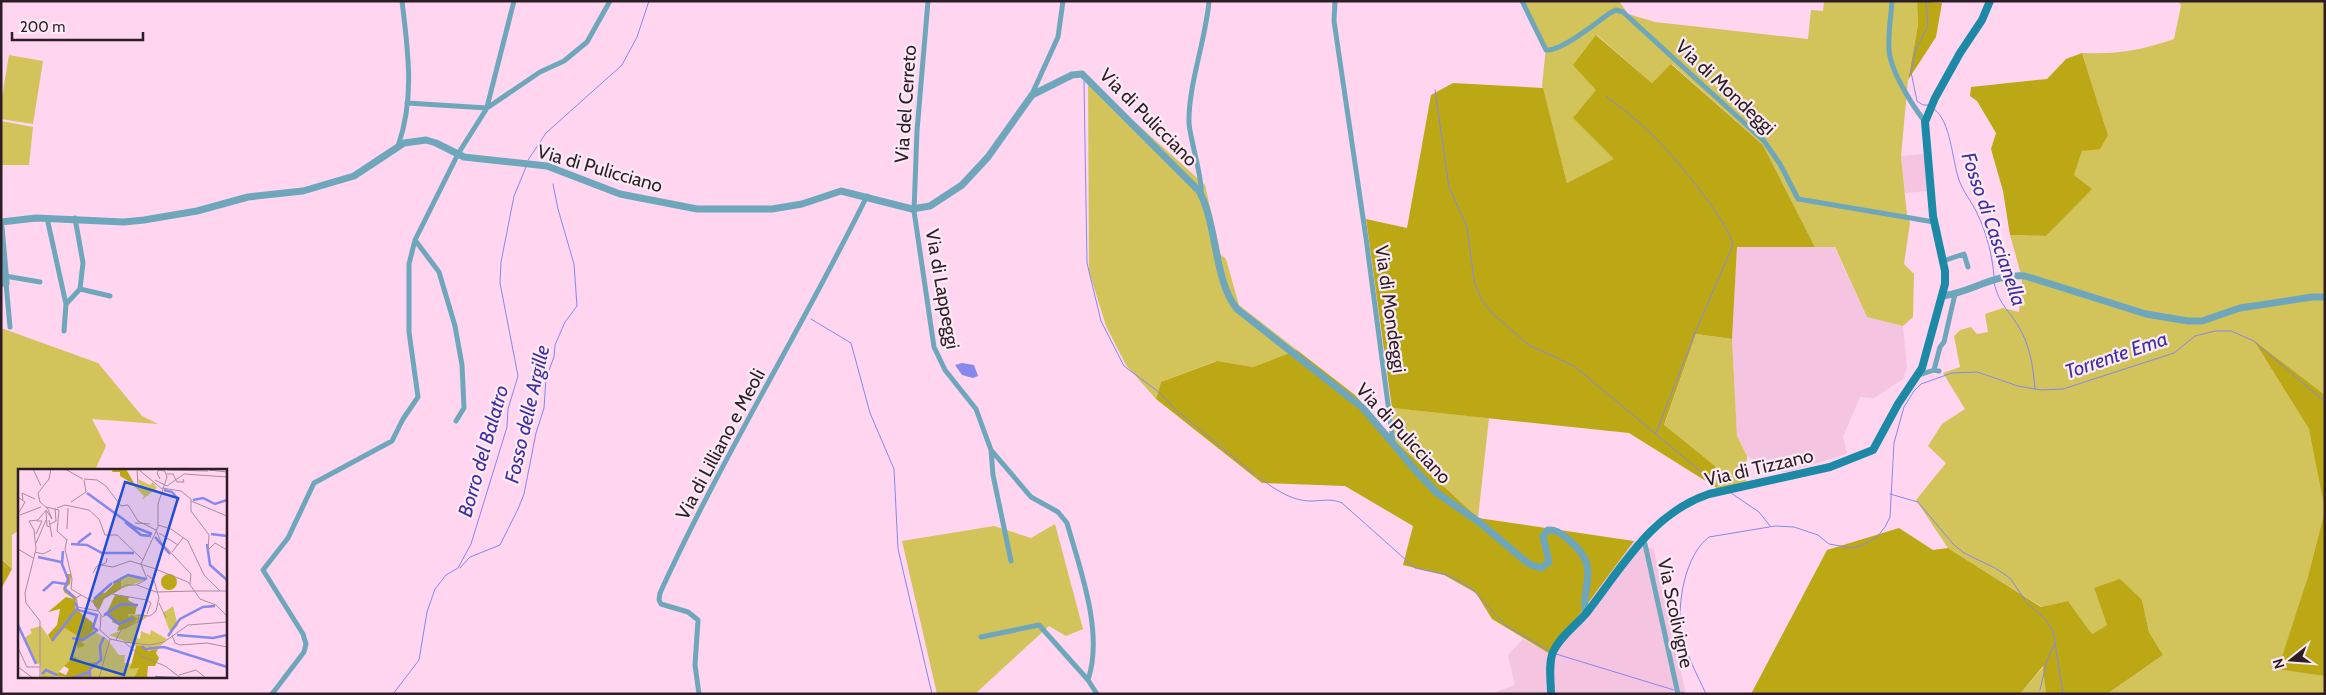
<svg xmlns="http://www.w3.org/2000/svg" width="2326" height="695" viewBox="0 0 2326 695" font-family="Cabin,sans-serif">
<rect width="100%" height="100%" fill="#ffd5ef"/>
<path fill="#f4c4e1" d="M 1924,154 L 1929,191 L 1905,193 L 1901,156 Z
M 1737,247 L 1834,247 L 1867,317 L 1903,326 L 1907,367 L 1903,379 L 1874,398 L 1860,397 L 1843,437 L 1847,454 L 1788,472 L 1762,472 L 1758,462 L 1747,456 L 1737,436 L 1732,339 Z
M 1634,541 L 1654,550 L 1686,694 L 1491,694 L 1515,685 L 1508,655 L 1523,639 L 1550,654 Z"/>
<path fill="#d2c35b" d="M 1524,1 L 1619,1 L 1628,14 L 1655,22 L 1808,39 L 1811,10 L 1823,11 L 1824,1 L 1917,1 L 1918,25 L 1908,80 L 1901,156 L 1907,215 L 1910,223 L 1904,264 L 1914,274 L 1913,317 L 1903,326 L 1867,317 L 1835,247 L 1815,247 L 1763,145 L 1672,64 L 1652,83 L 1597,35 L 1596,90 L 1615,159 L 1567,183 L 1542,86 L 1546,47 Z
M 2179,1 L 2325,1 L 2325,395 L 2255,343 L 2309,429 L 2316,458 L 2325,510 L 2307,580 L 2325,675 L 2325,694 L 2107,694 L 2163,655 L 2149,632 L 2142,600 L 2094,588 L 2107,625 L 2092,634 L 2068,601 L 2042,607 L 1948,548 L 1916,500 L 1946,463 L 1928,446 L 1942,424 L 1965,409 L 1943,373 L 1960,367 L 1954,336 L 1960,330 L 1971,327 L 1977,334 L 1988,332 L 1985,314 L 2003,308 L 2019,312 L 2022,278 L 2010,235 L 2046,236 L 2091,189 L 2074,175 L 2082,150 L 2108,135 L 2082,53 C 2120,54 2138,51 2174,39 L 2181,6 Z
M 9,55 L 43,61 L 33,124 L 1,119 L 1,103 Z
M 1088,77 L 1117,106 L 1205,185 L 1221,255 L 1226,259 L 1239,305 L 1297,350 L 1253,367 L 1216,361 L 1161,382 L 1156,399 L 1126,365 L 1106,326 L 1089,271 Z
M 1,121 L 33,127 L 29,165 L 1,165 Z
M 1,328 L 98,363 L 142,416 L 158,424 L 92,419 L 106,446 L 95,470 L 19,470 L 19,530 L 12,535 L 12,569 L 1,558 Z
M 1696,334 L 1732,339 L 1737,436 L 1747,456 L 1746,482 L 1719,489 L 1717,488 L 1715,466 L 1664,426 Z
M 1392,408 L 1489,418 L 1478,518 L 1395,441 Z
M 1055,524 L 1083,629 L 1066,636 L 1049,626 L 975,694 L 937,694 L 902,541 L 994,526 L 1031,538 Z
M 2044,666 L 2046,694 L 2020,694 Z"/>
<path fill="#bba814" d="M 1917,1 L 1942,3 L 1936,37 L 1908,80 L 1918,25 Z
M 1596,35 L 1652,83 L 1671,64 L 1763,145 L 1815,247 L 1737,247 L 1732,339 L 1696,334 L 1664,425 L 1715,466 L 1717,488 L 1629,433 L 1392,408 L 1366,219 L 1407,228 L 1431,95 L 1453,83 L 1543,88 L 1567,183 L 1614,159 L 1573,118 L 1596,90 L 1573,65 Z
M 2082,53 L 2108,135 L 2100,149 L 2082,151 L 2074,175 L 2092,189 L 2046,236 L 2010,235 L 2003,191 L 1991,149 L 1996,133 L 1977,101 L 1970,96 L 1971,87 L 2047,79 L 2066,59 Z
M 2254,341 L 2325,395 L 2325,676 L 2278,669 L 2307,580 L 2325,510 L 2309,429 Z
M 1297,350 L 1355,395 L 1395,441 L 1478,518 L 1634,541 L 1550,654 L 1492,619 L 1476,593 L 1444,575 L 1403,565 L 1413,526 L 1345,486 L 1262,483 L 1156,399 L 1161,382 L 1217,361 L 1253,367 Z
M 1899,528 L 1933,550 L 1948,548 L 2041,607 L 2068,601 L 2092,634 L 2107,625 L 2094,588 L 2120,579 L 2142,600 L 2149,632 L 2163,655 L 2107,694 L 2046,694 L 2043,666 L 2020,694 L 1751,694 L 1827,550 Z
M 1,559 L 12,569 L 1,589 Z"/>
<path fill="#8688ed" d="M 962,363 L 974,365 L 978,376 L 973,378 L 962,375 L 955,365 Z"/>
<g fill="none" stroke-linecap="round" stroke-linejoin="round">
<path stroke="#8688ed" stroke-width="1" d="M 1926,1 L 1928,26 L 1916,49 L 1911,72 L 1917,101 L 1923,105 L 1928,105
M 1084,81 L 1087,263 L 1101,321 L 1124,366 L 1160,393 L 1176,410 L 1254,474
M 1435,90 L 1449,187 L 1467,227 L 1474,280 L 1481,299 L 1492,313 L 1529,345 L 1574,366 L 1711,480
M 1606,96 C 1622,109 1639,121 1654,136 C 1672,154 1729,222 1733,245 L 1695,333 L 1656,433
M 1934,109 C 1951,121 1952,160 1959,180 C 1963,192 1972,202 1977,213 C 1987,234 1992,254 1994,276
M 528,160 L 546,133 L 622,65 L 637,37 L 649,1
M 1994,283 C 2000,305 2006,307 2017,324 C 2030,344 2033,366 2035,389
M 811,319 L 851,343 L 870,413 L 894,469 L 898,549 L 932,694
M 1258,477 C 1274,488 1290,501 1311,501 C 1322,501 1331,498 1342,503 L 1415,568 L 1447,575 L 1459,581 L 1472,589 L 1505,625 L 1550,651
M 1731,493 L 1759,512 L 1770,526
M 1890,494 L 1918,502 L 1953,544 L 1964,553 L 1995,568 L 2010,578 L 2027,603 L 2046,620 L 2053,631 L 2063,694
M 460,568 L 470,557 L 500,545 L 518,509 L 524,494 L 536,433 L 544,408 L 546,378 L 554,357 L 555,345 L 565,322 L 577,306 L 574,264 L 558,209 L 553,184
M 1556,654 L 1674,690
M 2040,690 L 2047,660 L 2055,643
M 1681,692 L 1687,694
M 393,694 L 419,660 L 427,612 L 435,589 L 446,575 L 458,568 L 471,544 L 507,427 L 508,409 L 518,376 L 500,283 L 501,262 L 514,196 L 526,167
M 1706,694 C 1697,674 1686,655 1682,633 C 1676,605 1685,555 1709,537 L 1775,526 L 1794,527 L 1818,535 L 1829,544 L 1852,548 L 1863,545 L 1877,537 L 1885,527 L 1890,517 L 1894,443 L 1904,407 L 1914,391 L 1921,384 L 1952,373 L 1977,372 L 2018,386 L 2041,390 L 2063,389 L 2174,353 L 2195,336 L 2215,331 L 2231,331 L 2254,341 L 2325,402"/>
<path stroke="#6ea7bb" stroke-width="5" d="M 928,1 L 917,131 L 914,211 L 934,347 L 945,370 L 976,409 L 991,450 L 1031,497 L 1058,512 L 1067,523 C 1080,569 1104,633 1088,680
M 1335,1 L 1334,21 L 1366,238 L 1393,442
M 1522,1 L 1546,50 C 1561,52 1597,22 1610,13 L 1616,10 L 1623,12 L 1764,141 L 1780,164 L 1798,199 L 1934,222
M 1892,1 C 1891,17 1888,33 1889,48 C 1889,69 1912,105 1925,122
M 1032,94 L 1058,37 L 1063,1
M 407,103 L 487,108
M 487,107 L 514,1
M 398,146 C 415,98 408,51 402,1
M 1201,194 C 1204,184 1190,139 1189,123 C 1188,86 1206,39 1209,1
M 47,218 L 66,304 L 64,331
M 415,240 L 439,272 L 455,326 L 462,365 L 464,408 L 456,421
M 1943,261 L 1964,254 L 1968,267
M 5,276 L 40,282
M 6,283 L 10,327
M 80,289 L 110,296
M 66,304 L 80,289 L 83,263 L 75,218
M 1934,370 L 1940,347 L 1944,342 L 1955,294
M 1919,375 L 1934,370 L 1939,371
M 991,450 L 993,475 L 1011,561
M 1642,541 L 1645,544 L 1678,694
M 981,637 L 1039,625 L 1088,680 L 1097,694
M 272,694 L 304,652 L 306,644 L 303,634 L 263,570 L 288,538 L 314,483 L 392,441 L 403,419 L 418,397 L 409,332 L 409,264 L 415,240 L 458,154 L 487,108 L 540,72 L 564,61 L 587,42 L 610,1
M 699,694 L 695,665 L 698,620 L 688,612 L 661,604 L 659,600 L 660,593 C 722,457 801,330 867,196"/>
<path stroke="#6ea7bb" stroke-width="7" d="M 1,222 L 36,218 L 124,222 L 144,220 L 197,211 L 248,197 L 303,191 L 354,176 L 404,143 L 426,140 L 436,143 L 464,157 L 547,166 L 620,194 L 697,209 L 772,209 L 802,204 L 841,191 L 912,209 L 930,206 L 962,185 L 988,157 L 1032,95 L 1072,75 L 1082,74 L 1199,191 C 1217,222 1214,282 1237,309 L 1363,408 L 1417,472 L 1437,493 L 1479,522 L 1529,564 L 1541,568 L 1549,562 L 1543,536 L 1548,530 C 1557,529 1562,535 1569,540 C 1591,559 1590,570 1585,597 C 1584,603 1584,607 1587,613
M 1,227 L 6,283 L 1,283
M 1943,296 C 1971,292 1996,273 2025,276 L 2146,314 L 2188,321 L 2202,321 L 2240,308 L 2312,297 L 2325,297"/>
<path stroke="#1c89a6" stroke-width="8" d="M 1551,694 C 1551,681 1548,664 1553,652 C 1560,636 1577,625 1588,611 C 1623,566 1652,513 1709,494 L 1830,467 L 1873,450 L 1898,404 L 1922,368 L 1945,284 L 1945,271 L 1933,216 L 1925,122 L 1935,98 L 1960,53 L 1982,20 L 1990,1"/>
</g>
<g text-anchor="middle" stroke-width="4.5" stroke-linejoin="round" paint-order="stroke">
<g font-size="19" fill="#2c1d27" stroke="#fcebf5">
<text transform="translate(1726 87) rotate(43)" y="7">Via di Mondeggi</text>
<text transform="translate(905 104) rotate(-86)" y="7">Via del Cerreto</text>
<text transform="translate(1149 117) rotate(45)" y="7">Via di Pulicciano</text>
<text transform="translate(600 168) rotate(16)" y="7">Via di Pulicciano</text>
<text transform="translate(943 289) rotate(80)" y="7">Via di Lappeggi</text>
<text transform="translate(1391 309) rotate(82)" y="7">Via di Mondeggi</text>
<text transform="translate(1404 433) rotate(47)" y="7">Via di Pulicciano</text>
<text transform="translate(720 444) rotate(-62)" y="7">Via di Lilliano e Meoli</text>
<text transform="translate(1759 467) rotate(-13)" y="7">Via di Tizzano</text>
<text transform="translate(1676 613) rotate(78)" y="7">Via Scolivigne</text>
</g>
<g font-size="20" font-style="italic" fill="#3e2fa3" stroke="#fcebf5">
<text transform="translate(1994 229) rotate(71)" y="7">Fosso di Cascianella</text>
<text transform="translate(2116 355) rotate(-19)" y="7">Torrente Ema</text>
<text transform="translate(527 414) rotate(-77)" y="7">Fosso delle Argille</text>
<text transform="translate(483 451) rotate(-74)" y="7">Borro del Balatro</text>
</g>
</g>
<g transform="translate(18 469)">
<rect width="209" height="209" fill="#ffd5ef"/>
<path d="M 120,10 L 132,16 L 135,13 L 139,19 L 124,31 L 126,27 L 116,17 L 122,16 ZM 114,106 L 129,110 L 103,120 L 103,108 ZM 155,137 L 160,157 L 152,163 L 145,144 ZM 110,144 L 130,147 L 120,155 L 117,168 L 122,170 L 123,162 L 132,166 L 133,161 L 149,170 L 140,180 L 133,182 L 91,166 L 108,160 L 116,149 L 110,148 ZM 23,157 L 34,173 L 47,159 L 56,163 L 62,169 L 57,170 L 60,178 L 64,178 L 63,174 L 77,163 L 89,170 L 101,186 L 107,186 L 106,194 L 115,195 L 114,200 L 121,198 L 120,203 L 116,209 L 72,209 L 72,200 L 80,194 L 67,194 L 56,187 L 35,209 L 23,209 L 22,194 L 19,195 L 6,169 L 14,164 L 12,160 Z" fill="#d2c35b"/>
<path d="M 95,0 L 108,0 L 117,16 L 102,7 L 102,3 L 94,3 ZM143 113a8 8 0 1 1 16 0a8 8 0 1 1-16 0ZM 47,105 L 53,105 L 52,115 L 47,119 L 58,128 L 57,139 L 76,155 L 76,161 L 63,174 L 67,175 L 64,178 L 60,179 L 57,170 L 60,167 L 47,159 L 34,173 L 30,166 L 39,156 L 42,140 L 30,143 L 48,128 L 56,130 L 46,123 L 45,119 L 49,111 ZM 103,108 L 103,120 L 86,130 L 81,141 L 74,132 L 84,123 L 87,124 ZM 97,126 L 111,128 L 110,131 L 119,136 L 117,145 L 110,145 L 110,148 L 114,146 L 120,150 L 108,160 L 99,162 L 101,156 L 94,153 L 95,150 L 89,146 L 83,149 L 89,143 ZM 112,176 L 125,177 L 131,182 L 140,180 L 138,184 L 141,189 L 137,197 L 130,197 L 129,209 L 116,209 L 121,199 L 112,200 L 118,177 ZM 56,187 L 67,194 L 82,193 L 72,200 L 72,209 L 37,207 L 41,203 L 48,206 L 51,200 L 46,197 Z" fill="#bba814"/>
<path fill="none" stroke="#8688ed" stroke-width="2.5" d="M 146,21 L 154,23 L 161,31M 69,24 L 116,58 L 134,65M 175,31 L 185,29 L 197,35 L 209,31M 107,53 L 123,66 L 133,67M 193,65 L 209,67M 137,68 L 152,85M 60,74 L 73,64M 53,75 L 69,76 L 84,84 L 116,84M 189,75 L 192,96 L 209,111M 45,82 L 44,95 L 50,110 L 47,120 L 57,129M 20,88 L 43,93M 95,114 L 110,106 L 128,110M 25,122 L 35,113 L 48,115M 76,130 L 94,114M 57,133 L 60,141 L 79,146 L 75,158 L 80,162M 89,145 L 101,155 L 115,149M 86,146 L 103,135 L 120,136M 0,156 L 18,195M 159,166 L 195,169 L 209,166M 150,167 L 162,150 L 185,138 L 197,137M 54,169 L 65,171 L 78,162M 34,172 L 59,140M 124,177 L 127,180 L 146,178 L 209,198M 24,205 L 28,201 L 39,206M 137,208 L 156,209M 55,209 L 71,203M 72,209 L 72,200 L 83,191 L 82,177 L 86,168"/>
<path fill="none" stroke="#ab8b9f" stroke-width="1" d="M 15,0 L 23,17M 47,0 L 65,10M 119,0 L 120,16M 120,0 L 144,20M 149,1 L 190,2M 191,1 L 209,3M 149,5 L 155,5 L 159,13 L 166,13 L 165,10M 66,10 L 79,11 L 88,17 L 103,37 L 110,36 L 120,52 L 138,61 L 143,73 L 173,105 L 172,115M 142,10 L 139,4 L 141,1 L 146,2M 137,11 L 149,17 L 166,5 L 209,8M 144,19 L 163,22 L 173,30 L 173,42 L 191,66 L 190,81 L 197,74 L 209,81M 5,31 L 4,24 L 17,30M 173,32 L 209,47M 53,33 L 68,23 L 66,11M 28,38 L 41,41 L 39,62 L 49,71M 39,39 L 47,36 L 71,41 L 81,50 L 87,66 L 99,66 L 125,91M 28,42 L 29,57 L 32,58M 0,45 L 7,33 L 1,29M 2,46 L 23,38M 31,51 L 34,68M 117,54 L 132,55M 32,55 L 38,52 L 37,39M 140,56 L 153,60 L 170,72 L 186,106 L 202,122 L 209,122M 49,60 L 50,39M 141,64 L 160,76M 18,65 L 24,52 L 19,52M 49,70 L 47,80 L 54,110 L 53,120 L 75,133 L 83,146 L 82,161 L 92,170 L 106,173 L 123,187 L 147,197 L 163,209M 18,74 L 28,51M 0,80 L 15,89M 17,83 L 25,85 L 33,81M 154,83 L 165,69M 83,96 L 95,98 L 112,92 L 135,99 L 170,113 L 182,130 L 198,136 L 209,147M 75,104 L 79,97 L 88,94 L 89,89M 119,116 L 138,123 L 178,122M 178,122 L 202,122M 94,125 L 129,131 L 133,134 L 129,145M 63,126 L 58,129 L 60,138 L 80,142M 141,134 L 148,149M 76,136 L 81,137 L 81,132 L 108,116 L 118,116 L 129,110 L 123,95 L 140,58 L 140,35 L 149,8 L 146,0M 154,166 L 157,174 L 162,176 L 189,174 L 209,178M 98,171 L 103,161 L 121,152 L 120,146 L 132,147 L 138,142 L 141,129 L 136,111 L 129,106M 106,173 L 132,176 L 146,173 L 170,156 L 209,153M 0,179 L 9,198 L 22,198M 0,198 L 15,209M 161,206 L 178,201 L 188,209M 22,209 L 22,152 L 8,134 L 7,124 L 18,80 L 16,61 L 11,52 L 20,51 L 28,41 L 34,50 L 30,40 L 22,33 L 20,24 L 31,10 L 33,0M 81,209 L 92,170"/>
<path fill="#1d4ed8" fill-opacity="0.15" stroke="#1d4ed8" stroke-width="2.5" d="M 107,13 L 160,29 L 106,206 L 53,190 Z"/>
<rect width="209" height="209" fill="none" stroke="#2c1d27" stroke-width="2.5"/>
</g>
<rect width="2326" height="695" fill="none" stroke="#2c1d27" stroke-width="5"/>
<g transform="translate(2291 660) rotate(253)" stroke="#fcebf5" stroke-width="4" paint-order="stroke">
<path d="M0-4L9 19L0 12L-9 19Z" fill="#2c1d27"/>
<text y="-8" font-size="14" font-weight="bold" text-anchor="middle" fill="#2c1d27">N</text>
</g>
<path d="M12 32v8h131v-8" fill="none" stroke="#2c1d27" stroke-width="2.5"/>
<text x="20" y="32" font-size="15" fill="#2c1d27" stroke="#fcebf5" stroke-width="4" paint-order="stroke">200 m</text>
</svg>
